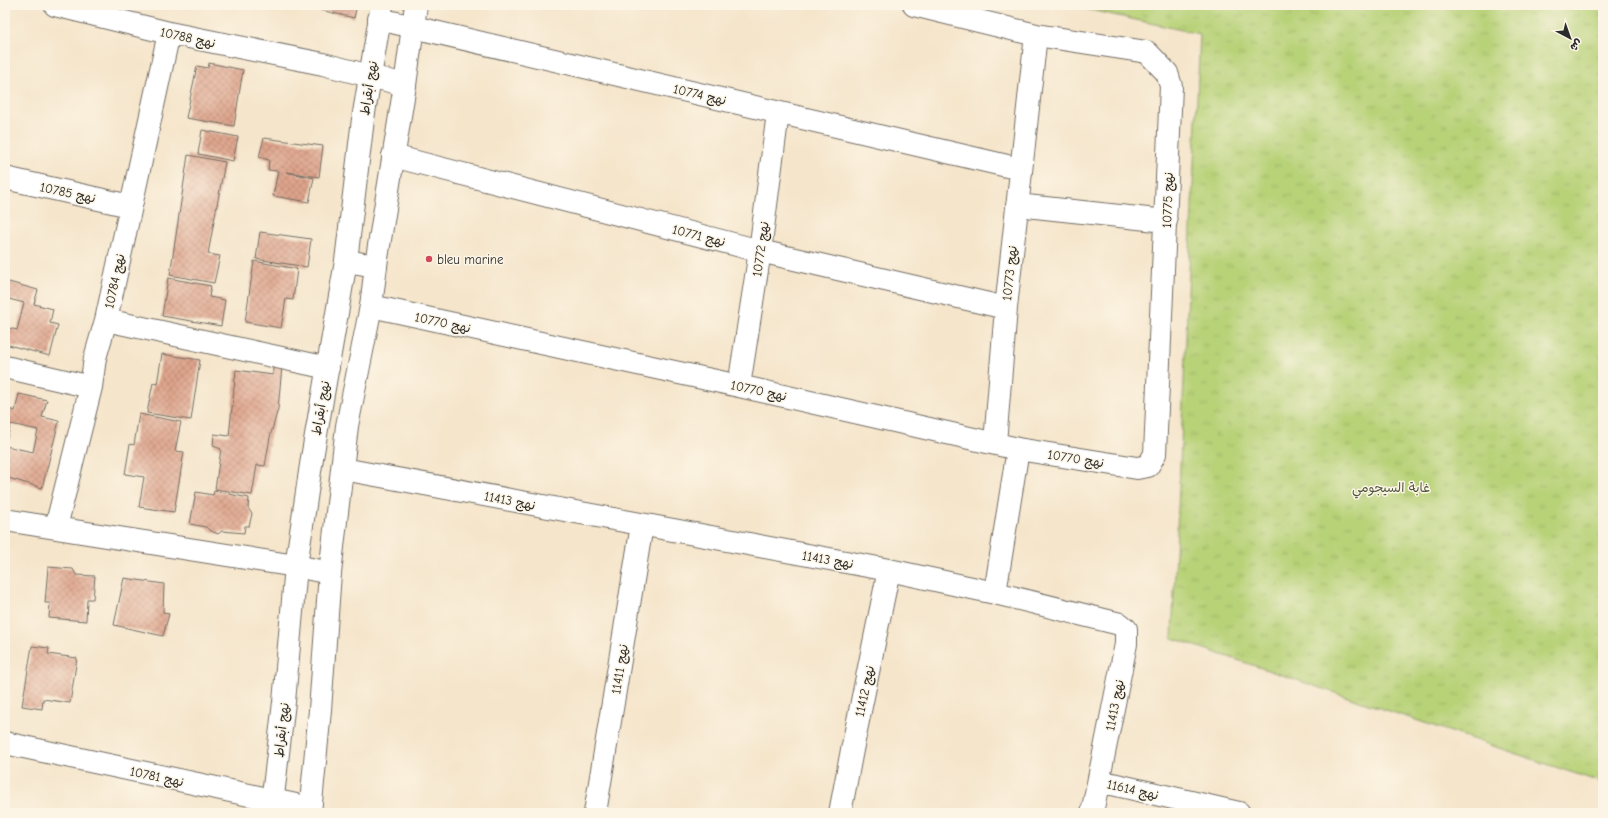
<svg xmlns="http://www.w3.org/2000/svg" width="1608" height="818" viewBox="0 0 1608 818" font-family="'Comic Neue','Playpen Sans Arabic',sans-serif">
<defs>
<pattern id="grass-tufts" width="24" height="20" patternUnits="userSpaceOnUse"><rect width="24" height="20" fill="#b8d278"/><path d="M3 7l-1-3M5 7V3M7 7l1-3M15 17l-1-3M17 17v-4M19 17l1-3" fill="none" stroke="#9eb468"/></pattern>
<pattern id="building-cross-hatch" width="8" height="8" patternUnits="userSpaceOnUse"><rect width="8" height="8" fill="#dfa48c"/><path d="M0 0l8 8M0 8l8-8" fill="none" stroke="#b58673"/></pattern>
</defs>
<rect width="100%" height="100%" fill="#fcf5e5"/>
<filter id="ink" filterUnits="userSpaceOnUse"><feTurbulence type="fractalNoise" baseFrequency=".025" numOctaves="2"/><feDisplacementMap in="SourceGraphic" scale="8" xChannelSelector="R" yChannelSelector="G"/><feConvolveMatrix kernelMatrix="1 2 1 2 8 2 1 2 1" color-interpolation-filters="sRGB"/></filter>
<filter id="wash" filterUnits="userSpaceOnUse"><feTurbulence type="fractalNoise" baseFrequency=".012" numOctaves="4" result="noise"/><feDisplacementMap in="SourceGraphic" scale="16" xChannelSelector="R" yChannelSelector="G"/><feGaussianBlur stdDeviation="0.9" result="paint"/><feColorMatrix in="noise" values="0 0 0 0 0 0 0 0 0 0 0 0 0 0 0 0 0 1.4 0 .05"/><feComposite in="paint" operator="in"/></filter>
<g filter="url(#wash)">
<rect width="100%" height="100%" fill="#f5e5cb"/>
<path fill="url(#grass-tufts)" stroke="#727e52" d="M 1068,5 L 1603,5 L 1603,783 L 1172,638 L 1200,34 Z"/>
<g id="blocks">
<path fill="url(#building-cross-hatch)" d="M 309,5 L 357,5 L 354,18 L 308,7 Z
M 209,63 L 243,70 L 234,126 L 186,118 L 197,66 L 208,68 Z
M 202,130 L 238,137 L 233,161 L 198,154 Z
M 264,138 L 323,146 L 319,177 L 286,172 L 314,178 L 309,202 L 273,196 L 278,171 L 268,170 L 269,160 L 259,157 Z
M 188,155 L 225,162 L 208,254 L 220,256 L 214,283 L 170,275 Z
M 260,232 L 311,239 L 307,267 L 256,259 Z
M 254,261 L 297,269 L 293,300 L 286,299 L 281,328 L 245,322 Z
M 168,278 L 211,286 L 209,297 L 225,300 L 221,326 L 162,316 Z
M 5,281 L 38,290 L 34,304 L 53,309 L 50,323 L 58,325 L 50,356 L 5,344 L 5,327 L 17,330 L 24,303 L 5,298 Z
M 162,354 L 200,360 L 191,420 L 147,413 L 153,383 L 157,384 Z
M 273,365 L 282,366 L 278,409 L 270,437 L 265,466 L 257,465 L 252,495 L 215,489 L 221,449 L 213,446 L 214,434 L 229,436 L 236,370 L 273,375 Z
M 19,394 L 47,400 L 42,417 L 59,421 L 42,488 L 5,477 L 5,446 L 33,452 L 38,430 L 11,424 L 5,445 L 5,408 L 15,411 Z
M 139,414 L 181,422 L 175,451 L 184,452 L 174,512 L 139,507 L 144,477 L 125,474 L 130,444 L 134,445 Z
M 214,491 L 249,498 L 248,508 L 252,514 L 249,526 L 245,526 L 244,533 L 222,531 L 218,534 L 209,530 L 206,527 L 190,524 L 196,492 L 213,495 Z
M 48,567 L 73,569 L 76,575 L 95,576 L 93,599 L 87,599 L 86,621 L 49,618 L 50,603 L 45,603 Z
M 124,578 L 164,584 L 163,612 L 169,614 L 163,636 L 114,625 Z
M 32,646 L 49,648 L 48,654 L 77,658 L 70,703 L 43,699 L 42,709 L 22,706 Z"/>
</g>
</g>
<g filter="url(#ink)">
<use href="#blocks" fill-opacity="0" stroke="#726c63" stroke-width="1"/>
<g fill="none" stroke-linecap="round" stroke-linejoin="round">
<defs>
<path id="minor" d="M 55,5 L 169,33 L 323,64 L 405,85
M 914,5 L 1036,35 L 1006,308 L 995,443
M 379,19 L 1020,169
M 393,156 L 760,251 L 1006,308
M 5,178 L 130,206
M 1017,205 L 1166,221
M 346,261 L 376,266
M 371,306 L 739,386 L 1018,449 L 1137,468 L 1148,466 L 1155,454 L 1171,86 L 1167,73 L 1147,52 L 1036,35
M 106,320 L 328,368
M 5,367 L 91,387
M 739,386 L 760,251 L 778,113
M 343,469 L 889,570 L 995,593 L 1120,624 L 1126,629 L 1126,644 L 1092,813
M 5,520 L 296,566 L 330,573
M 56,527 L 91,387 L 95,358 L 106,320 L 169,33
M 995,593 L 1018,449
M 5,743 L 310,808
M 1099,781 L 1239,813
M 595,813 L 642,525
M 840,813 L 852,750 L 889,570"/>
<path id="tertiary" d="M 271,813 L 284,702 L 296,566 L 312,458 L 346,261 L 363,119 L 382,5
M 310,813 L 320,710 L 330,573 L 347,426 L 371,306 L 377,258 L 405,85 L 416,5"/>
</defs>
<use href="#minor" stroke="#726c63" stroke-width="24"/>
<use href="#tertiary" stroke="#726c63" stroke-width="24"/>
<use href="#minor" stroke="#fff" stroke-width="22"/>
<use href="#tertiary" stroke="#fff" stroke-width="22"/>
</g>
</g>
<circle fill="#d1495b" stroke="#fcf5e5" stroke-width="1.5" cx="429" cy="259" r="4"/>
<g text-anchor="middle" stroke-width="3" stroke-linejoin="round" paint-order="stroke">
<g font-size="13" fill="#2b2b2b" stroke="#fcf5e5">
<text transform="translate(188 37) rotate(12)" y="5">نهج 10788</text>
<text transform="translate(368 88) rotate(-81)" y="5">نهج أبقراط</text>
<text transform="translate(700 94) rotate(13)" y="5">نهج 10774</text>
<text transform="translate(68 192) rotate(12)" y="5">نهج 10785</text>
<text transform="translate(1167 200) rotate(-88)" y="5">نهج 10775</text>
<text transform="translate(699 235) rotate(14)" y="5">نهج 10771</text>
<text transform="translate(760 249) rotate(-82)" y="5">نهج 10772</text>
<text transform="translate(1009 273) rotate(-84)" y="5">نهج 10773</text>
<text transform="translate(114 281) rotate(-78)" y="5">نهج 10784</text>
<text transform="translate(443 322) rotate(12)" y="5">نهج 10770</text>
<text transform="translate(759 390) rotate(12)" y="5">نهج 10770</text>
<text transform="translate(320 408) rotate(-80)" y="5">نهج أبقراط</text>
<text transform="translate(1076 458) rotate(9)" y="5">نهج 10770</text>
<text transform="translate(510 500) rotate(11)" y="5">نهج 11413</text>
<text transform="translate(828 559) rotate(10)" y="5">نهج 11413</text>
<text transform="translate(619 669) rotate(-81)" y="5">نهج 11411</text>
<text transform="translate(864 691) rotate(-78)" y="5">نهج 11412</text>
<text transform="translate(1114 705) rotate(-79)" y="5">نهج 11413</text>
<text transform="translate(281 730) rotate(-84)" y="5">نهج أبقراط</text>
<text transform="translate(157 776) rotate(12)" y="5">نهج 10781</text>
<text transform="translate(1133 789) rotate(13)" y="5">نهج 11614</text>
</g>
<g font-size="13" fill="#2b2b2b" stroke="#fcf5e5" text-anchor="start">
<text x="437" y="264">bleu marine</text>
</g>
<g font-size="13" fill="#4e553e" stroke="#fcf5e5">
<text x="1391" y="492">غابة السيجومي</text>
</g>
</g>
<rect width="1608" height="818" fill="none" stroke="#fcf5e5" stroke-width="20"/>
<g transform="translate(1570 38) rotate(139)" stroke="#fcf5e5" stroke-width="3" paint-order="stroke">
<path d="M0-3L7 15L0 10L-7 15Z" fill="#2b2b2b"/>
<text y="-6" font-size="11" font-weight="bold" text-anchor="middle" fill="#2b2b2b">ش</text>
</g>
</svg>
